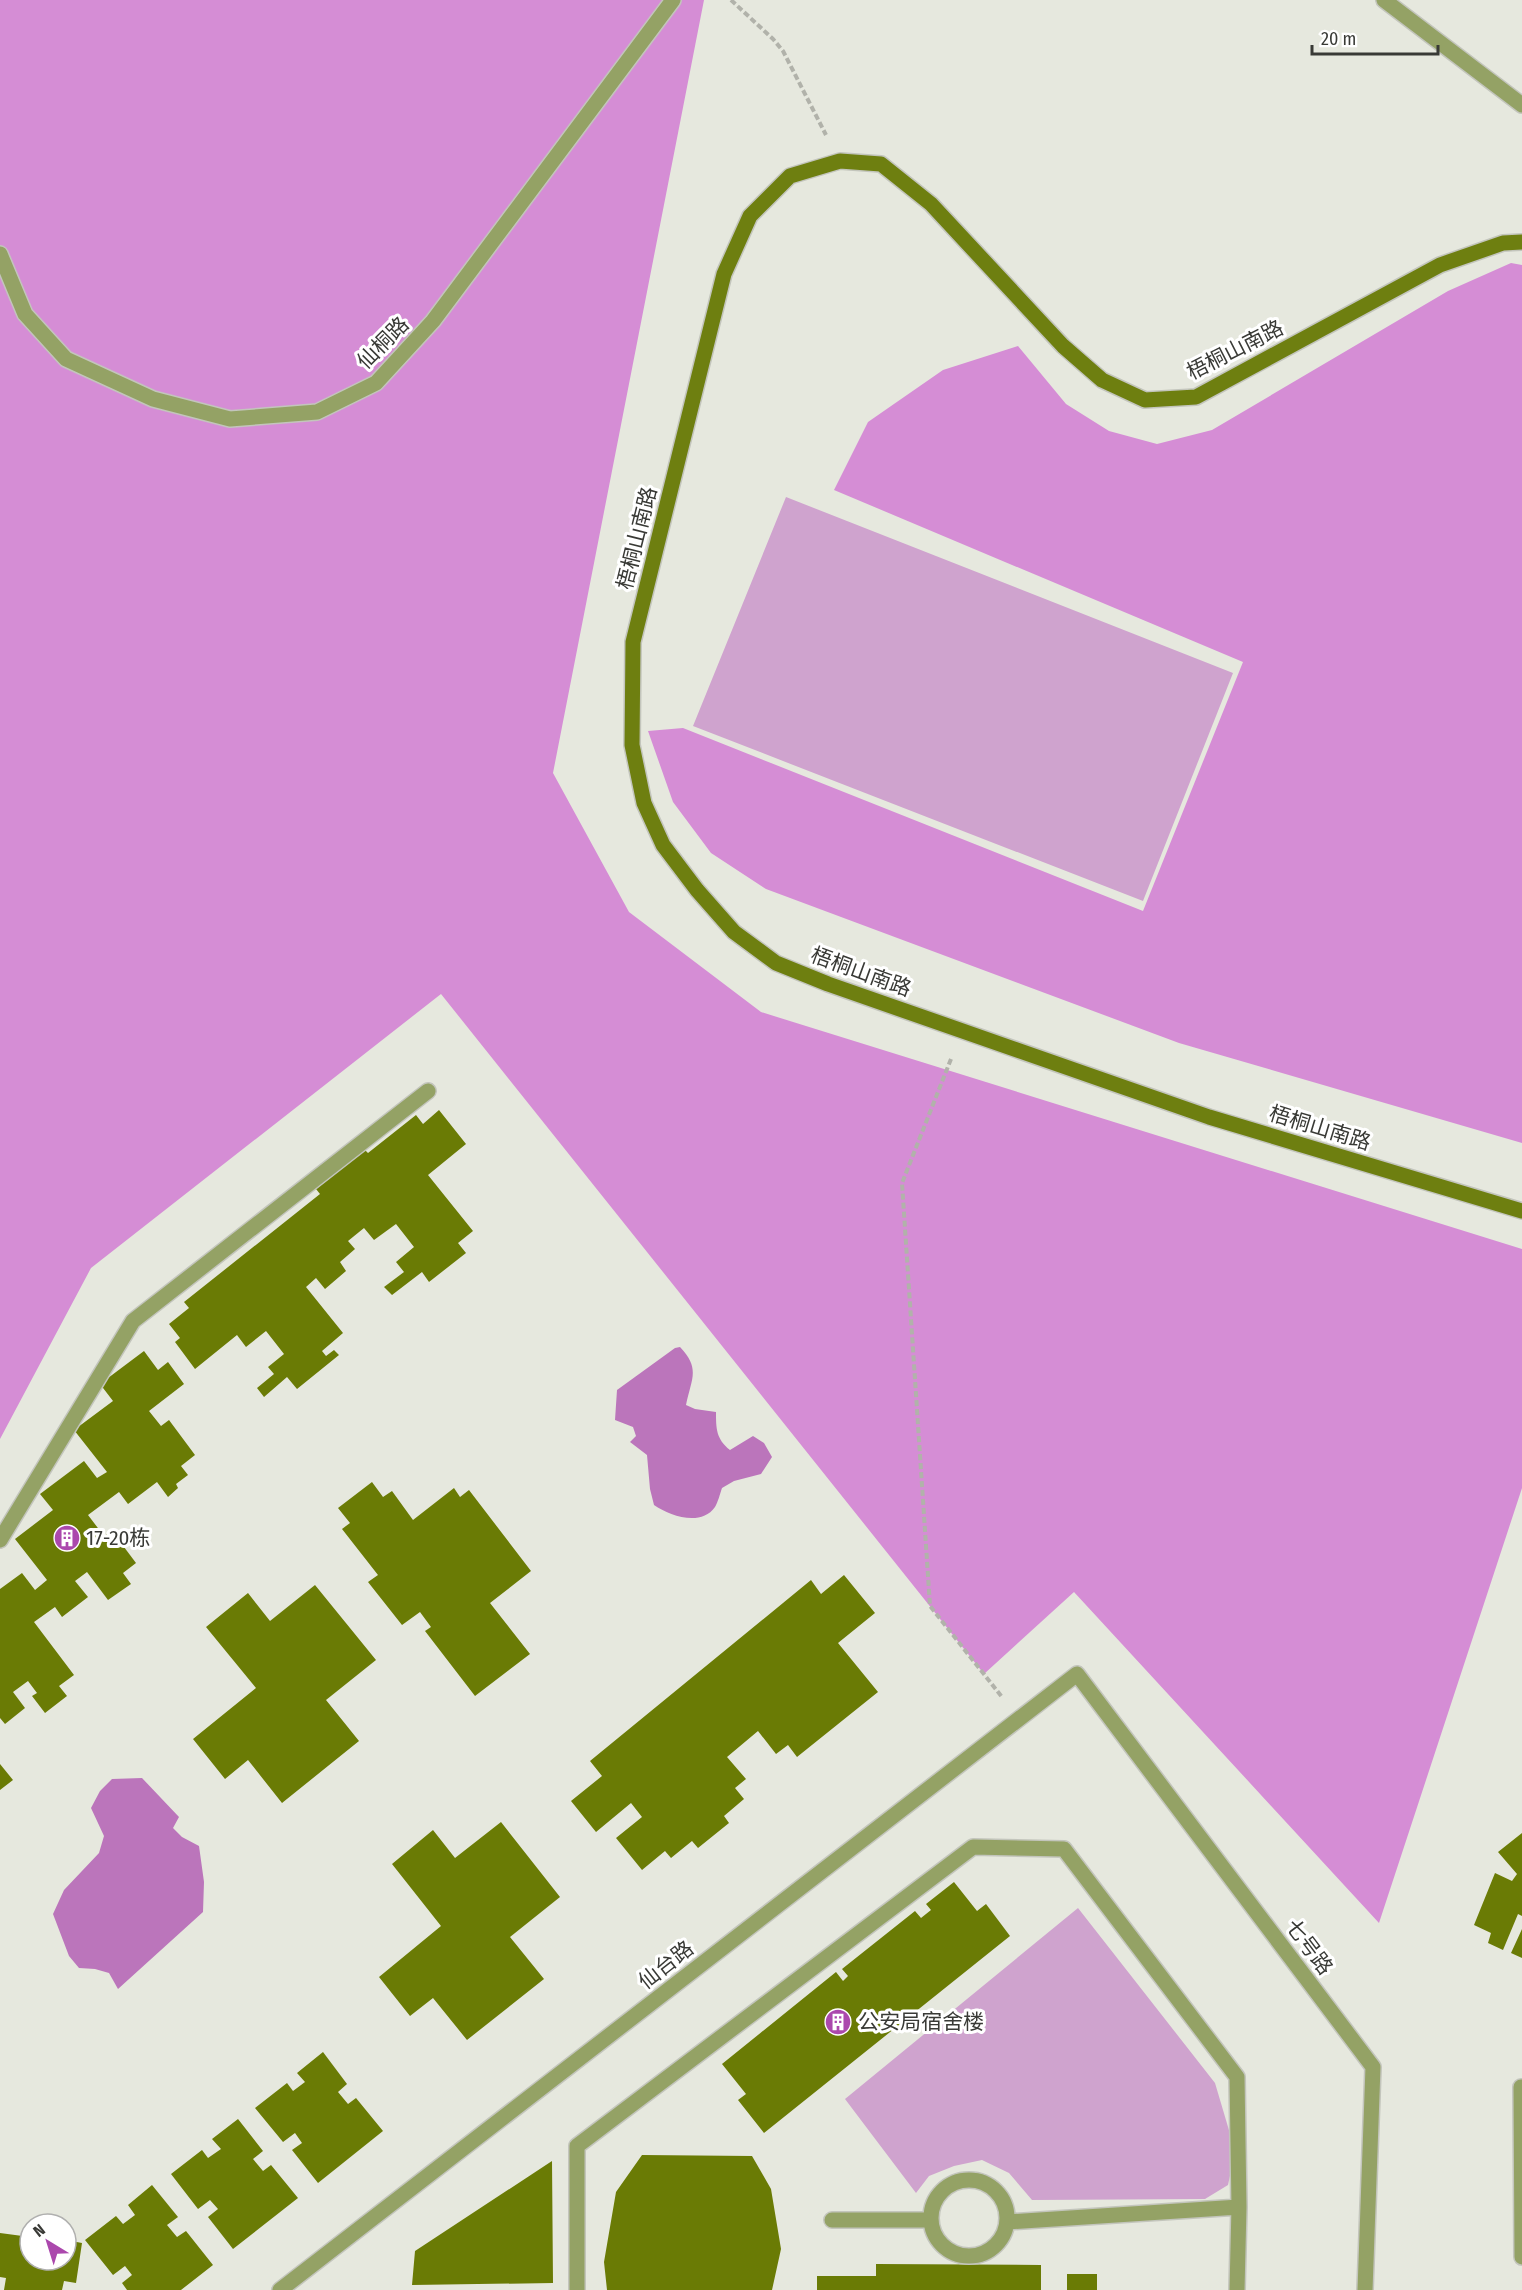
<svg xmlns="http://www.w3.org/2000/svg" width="1522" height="2290" viewBox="0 0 1522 2290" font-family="'Fira Sans Condensed','Noto Sans SC',sans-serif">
<rect width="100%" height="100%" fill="#e6e8de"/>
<path fill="#cfa3ce" d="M 786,497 L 1233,673 L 1143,901 L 693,726 Z
M 1078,1908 L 1215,2083 L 1231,2137 L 1234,2157 L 1228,2185 L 1205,2199 L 1032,2200 L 1009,2173 L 982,2160 L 954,2166 L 929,2176 L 916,2193 L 845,2099 Z"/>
<path fill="#d58dd5" d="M 0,0 L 704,0 L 553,773 L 629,912 L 761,1012 L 1522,1249 L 1522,1488 L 1379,1923 L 1074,1592 L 984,1674 L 441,994 L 91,1268 L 0,1439 Z
M 1511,263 L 1522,265 L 1522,1143 L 1179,1043 L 766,889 L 711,853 L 673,802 L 648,731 L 683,728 L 1143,911 L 1243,662 L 834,490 L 868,422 L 943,370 L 1018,346 L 1066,404 L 1109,431 L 1157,444 L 1212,430 L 1448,291 Z"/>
<path fill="#bb75bb" d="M 680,1347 C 701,1369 691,1379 686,1405 L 695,1409 L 716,1412 C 716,1428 716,1439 730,1450 L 753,1436 L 764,1443 L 772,1457 L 761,1474 L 734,1481 L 722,1488 C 720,1494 718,1502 715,1507 C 701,1527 670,1516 654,1505 L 650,1489 L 647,1455 L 630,1442 L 636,1436 L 633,1427 L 615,1420 L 617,1390 L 675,1348 Z
M 142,1778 L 179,1817 L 173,1828 L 182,1837 L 199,1846 L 204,1882 L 203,1912 L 118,1989 L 109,1973 L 95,1969 L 79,1968 L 69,1956 L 53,1914 L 64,1890 L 99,1853 L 104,1836 L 91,1808 L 100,1791 L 112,1779 Z"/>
<path fill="#6a7b05" d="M 439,1110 L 466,1144 L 428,1175 L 473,1231 L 458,1243 L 466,1253 L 429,1282 L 422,1272 L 392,1295 L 384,1287 L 404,1272 L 396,1262 L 414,1247 L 396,1224 L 374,1240 L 364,1228 L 348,1241 L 355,1249 L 340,1262 L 346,1271 L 325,1289 L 316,1278 L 306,1287 L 343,1333 L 322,1351 L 326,1356 L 334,1350 L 339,1355 L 297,1389 L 287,1377 L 264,1397 L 257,1388 L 274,1374 L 268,1367 L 284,1354 L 266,1331 L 246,1347 L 237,1335 L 195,1369 L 175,1342 L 180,1338 L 169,1324 L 189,1308 L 184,1302 L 320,1194 L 316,1189 L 365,1150 L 368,1153 L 416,1115 L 423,1124 Z
M 144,1351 L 158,1370 L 168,1362 L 184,1384 L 149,1411 L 161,1426 L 169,1420 L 195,1455 L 181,1466 L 188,1475 L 176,1484 L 178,1488 L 168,1497 L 157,1482 L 128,1504 L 119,1492 L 88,1515 L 104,1536 L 112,1531 L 136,1563 L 123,1573 L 131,1584 L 108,1600 L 87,1572 L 75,1581 L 88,1597 L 62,1617 L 55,1607 L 34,1622 L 74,1675 L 59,1686 L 67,1696 L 45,1713 L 32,1696 L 37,1693 L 28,1681 L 13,1692 L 25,1708 L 5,1724 L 0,1718 L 0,1589 L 22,1573 L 35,1590 L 47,1580 L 15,1539 L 53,1510 L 40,1494 L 84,1461 L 97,1478 L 107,1472 L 74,1430 L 113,1401 L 100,1384 Z
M 372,1482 L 383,1497 L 392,1491 L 413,1520 L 454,1488 L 460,1497 L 469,1490 L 531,1571 L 490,1603 L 530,1654 L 475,1696 L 425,1631 L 431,1627 L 420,1612 L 402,1625 L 368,1582 L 378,1575 L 342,1529 L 350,1523 L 338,1508 Z
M 844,1575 L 875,1613 L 838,1643 L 878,1692 L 797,1757 L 788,1745 L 776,1754 L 758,1731 L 727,1757 L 746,1779 L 735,1788 L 744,1799 L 724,1816 L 729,1823 L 698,1848 L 692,1841 L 671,1858 L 665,1851 L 642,1870 L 616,1838 L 642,1817 L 631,1803 L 596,1832 L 571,1801 L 602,1776 L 590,1761 L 811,1580 L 821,1594 Z
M 315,1585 L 376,1660 L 326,1700 L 359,1741 L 282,1803 L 248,1760 L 225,1779 L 193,1739 L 256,1688 L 206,1627 L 248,1593 L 270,1621 Z
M 0,1764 L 13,1780 L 0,1790 Z
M 501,1822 L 560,1897 L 510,1937 L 544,1979 L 467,2040 L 433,1998 L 410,2016 L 379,1977 L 441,1926 L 392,1864 L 433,1830 L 455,1858 Z
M 1522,1833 L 1522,1916 L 1518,1914 L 1503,1950 L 1488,1943 L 1491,1933 L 1474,1925 L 1495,1873 L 1512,1881 L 1517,1874 L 1498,1852 Z
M 954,1882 L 977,1911 L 986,1904 L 1010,1936 L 764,2133 L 738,2100 L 746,2094 L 722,2064 L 836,1972 L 843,1981 L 848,1976 L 842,1969 L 915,1911 L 921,1918 L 931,1910 L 926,1904 Z
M 1522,1929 L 1522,1958 L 1511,1953 Z
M 323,2052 L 347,2084 L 338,2092 L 348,2104 L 356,2098 L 383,2131 L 318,2183 L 292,2150 L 302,2143 L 295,2133 L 283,2142 L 255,2108 L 287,2083 L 293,2091 L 305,2082 L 297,2073 Z
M 238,2119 L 263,2151 L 253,2159 L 263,2171 L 271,2165 L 298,2198 L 233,2249 L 208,2217 L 218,2209 L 210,2200 L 198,2209 L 171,2174 L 202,2150 L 208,2158 L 221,2149 L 212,2139 Z
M 642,2155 L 752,2156 L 771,2189 L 781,2249 L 772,2290 L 607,2290 L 604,2262 L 616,2192 Z
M 552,2161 L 553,2283 L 412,2285 L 415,2251 Z
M 152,2185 L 178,2217 L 167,2225 L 177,2237 L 186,2231 L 213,2265 L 181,2290 L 127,2290 L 122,2283 L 132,2275 L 125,2266 L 113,2275 L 85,2240 L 116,2216 L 123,2224 L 135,2215 L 128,2205 Z
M 0,2233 L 30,2237 L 30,2260 L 66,2260 L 66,2240 L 82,2243 L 76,2283 L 64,2281 L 62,2290 L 4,2290 L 6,2278 L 0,2277 Z
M 876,2264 L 1041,2265 L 1041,2290 L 817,2290 L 817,2276 L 876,2276 Z
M 1067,2274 L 1097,2274 L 1097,2290 L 1067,2290 Z"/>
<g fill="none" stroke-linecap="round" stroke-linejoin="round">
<defs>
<path id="lane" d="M 1521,2087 L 1522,2257"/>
<path id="street" d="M 1384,0 L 1522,105
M 0,254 L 25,314 L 66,359 L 153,399 L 230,419 L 317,412 L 376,383 L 433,321 L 673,0
M 0,1540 L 133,1321 L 428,1091
M931 2218a38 38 0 1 1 76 0a38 38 0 1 1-76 0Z
M 832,2220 L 931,2220
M 1007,2222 L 1239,2207
M 280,2290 L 1077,1674 L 1373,2067 L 1365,2290
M 577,2290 L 577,2146 L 973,1847 L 1064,1849 L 1237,2077 L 1239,2207 L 1237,2290"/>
<path id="secondary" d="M 1522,242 L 1503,243 L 1440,265 L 1196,397 L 1145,400 L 1102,380 L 1063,346 L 931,204 L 881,164 L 840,161 L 790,176 L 750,216 L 724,274 L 633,642 L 632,745 L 644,803 L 663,845 L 697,890 L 734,932 L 776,963 L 828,984 L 1209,1117 L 1522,1211"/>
</defs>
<use href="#lane" stroke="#c3c5bc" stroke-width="18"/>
<use href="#street" stroke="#c3c5bc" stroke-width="18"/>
<use href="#secondary" stroke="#c3c5bc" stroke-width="18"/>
<path stroke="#b1b2aa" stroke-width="4" stroke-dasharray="6 3" stroke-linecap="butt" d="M 731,0 L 773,39 L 783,51 L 826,135
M 951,1059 L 902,1183 L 930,1606 L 1002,1697"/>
<use href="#lane" stroke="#94a265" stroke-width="15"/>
<use href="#street" stroke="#94a265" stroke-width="15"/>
<use href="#secondary" stroke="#6e7f10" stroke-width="15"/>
</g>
<defs>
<symbol id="building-disc" viewBox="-11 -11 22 22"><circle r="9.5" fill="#ab48ad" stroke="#fff"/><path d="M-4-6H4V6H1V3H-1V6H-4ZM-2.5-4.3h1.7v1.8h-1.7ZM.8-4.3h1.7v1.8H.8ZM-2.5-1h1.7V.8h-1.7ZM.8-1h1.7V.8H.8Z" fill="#fff"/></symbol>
</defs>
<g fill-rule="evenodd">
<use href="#building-disc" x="52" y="1523" width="30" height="30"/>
<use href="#building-disc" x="823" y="2007" width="30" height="30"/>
</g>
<g text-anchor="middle" stroke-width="6" stroke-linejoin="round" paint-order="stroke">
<g font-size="21" fill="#393a36" stroke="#fff">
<text transform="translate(383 343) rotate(-45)" y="7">仙桐路</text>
<text transform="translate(1235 350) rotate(-27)" y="7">梧桐山南路</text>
<text transform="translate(637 538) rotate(-76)" y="7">梧桐山南路</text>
<text transform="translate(861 972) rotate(20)" y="7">梧桐山南路</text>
<text transform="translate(1320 1128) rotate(17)" y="7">梧桐山南路</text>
<text transform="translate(1309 1947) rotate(53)" y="7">七号路</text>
<text transform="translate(666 1965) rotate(-38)" y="7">仙台路</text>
</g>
<g font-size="21" fill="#393a36" stroke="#fff" text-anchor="start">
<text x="86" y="1545">17-20栋</text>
<text x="858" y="2029">公安局宿舍楼</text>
</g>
</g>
<g transform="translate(48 2242) rotate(322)"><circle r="28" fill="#ffffff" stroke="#b0b0af" stroke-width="1.5"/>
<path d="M0-4.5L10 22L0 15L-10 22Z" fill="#ab48ad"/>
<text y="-9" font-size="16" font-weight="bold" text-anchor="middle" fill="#393a36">N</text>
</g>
<path d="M1312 45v9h126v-9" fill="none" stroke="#393a36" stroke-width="3"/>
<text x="1321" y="45" font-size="18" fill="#393a36" stroke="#ffffff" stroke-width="4.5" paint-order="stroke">20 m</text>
</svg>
